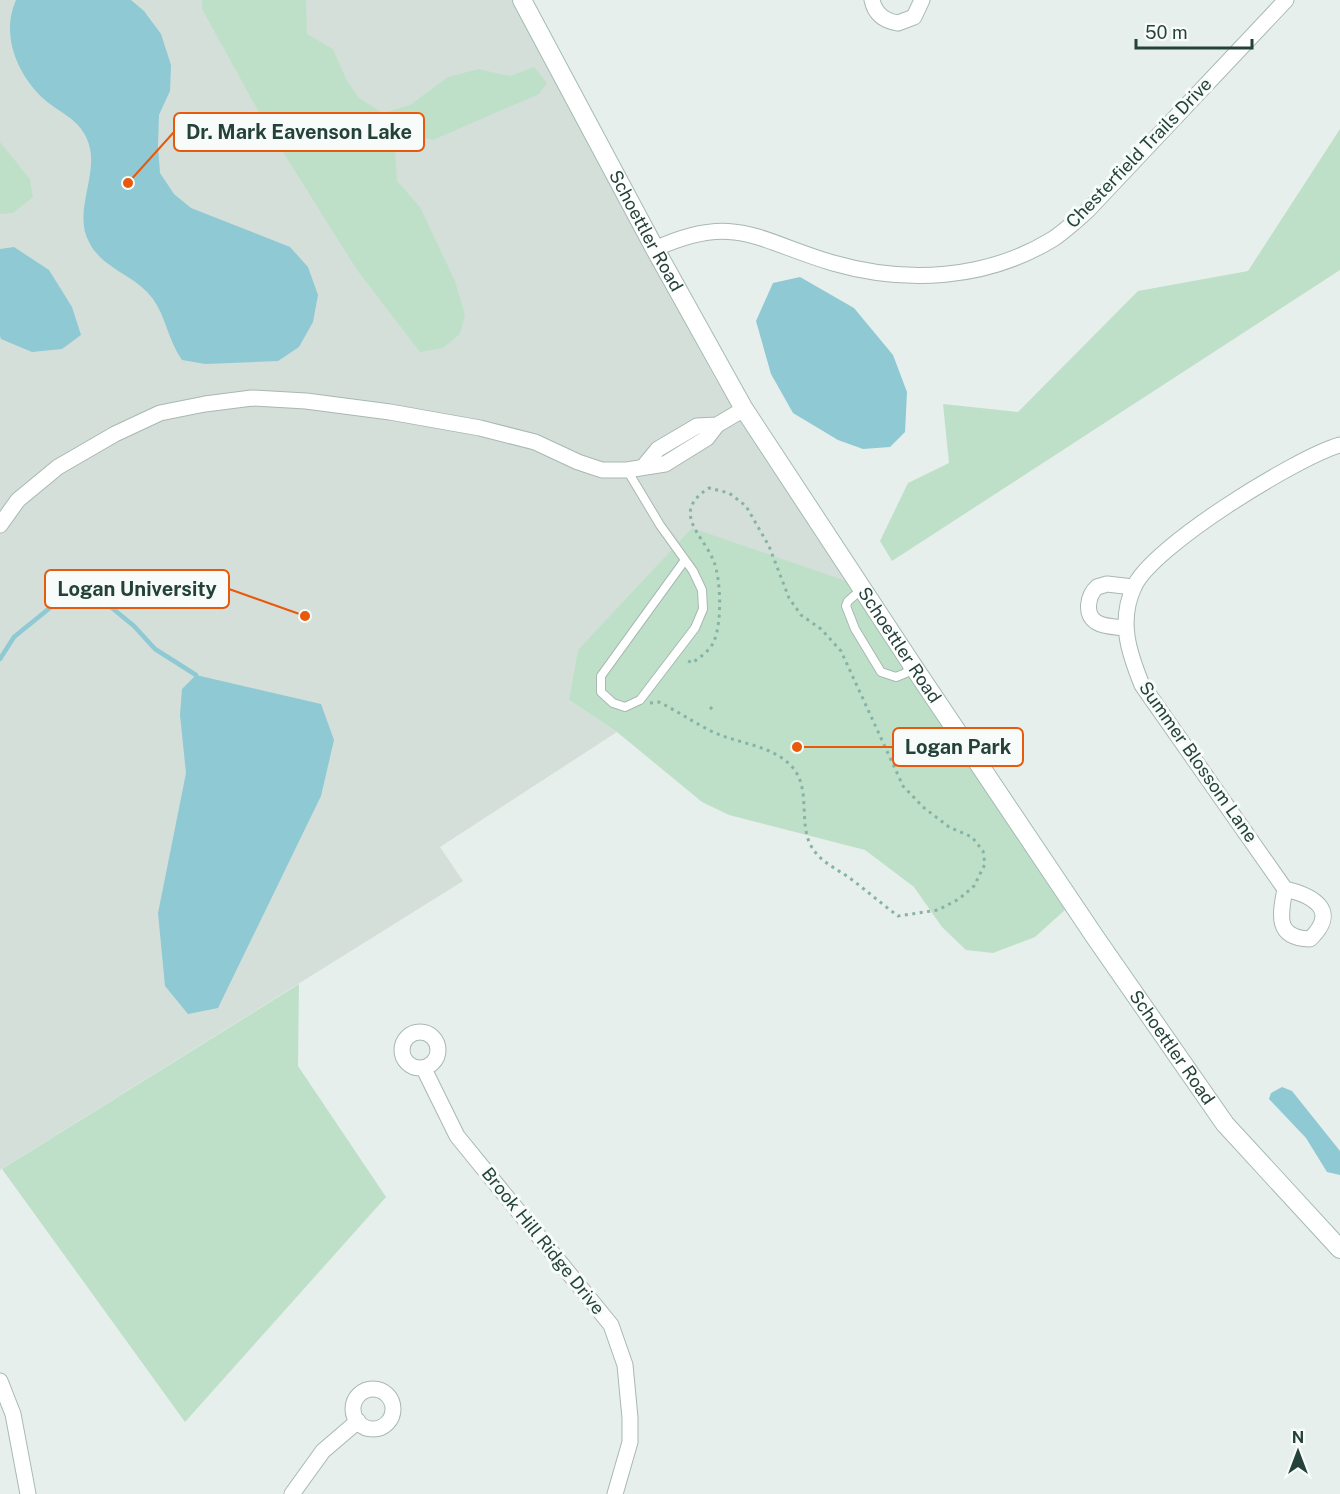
<svg xmlns="http://www.w3.org/2000/svg" width="1340" height="1494" viewBox="0 0 1340 1494" font-family="'Public Sans',sans-serif">
<rect width="100%" height="100%" fill="#e6efeb"/>
<path fill="#d4dfda" d="M 0,0 L 512,0 L 716,380 L 849,582 L 569,700 L 617,732 L 440,847 L 463,881 L 0,1170 Z"/>
<path fill="#bfe0c8" d="M 202,0 L 306,0 L 307,34 L 333,49 L 347,81 L 359,98 L 383,113 L 410,105 L 448,77 L 478,69 L 510,76 L 534,67 L 547,83 L 539,94 L 433,140 L 414,135 L 395,146 L 397,181 L 420,207 L 455,281 L 465,315 L 460,334 L 443,348 L 420,352 L 357,270 L 266,125 L 202,9 Z
M 1340,129 L 1340,270 L 892,561 L 880,541 L 908,483 L 949,463 L 943,404 L 1018,412 L 1138,291 L 1248,271 Z
M 0,142 L 30,179 L 33,197 L 13,213 L 0,214 Z
M 692,528 L 849,582 L 1066,909 L 1035,937 L 993,953 L 966,950 L 942,927 L 914,887 L 865,850 L 729,815 L 702,802 L 617,732 L 569,700 L 578,650 Z
M 299,984 L 298,1066 L 386,1197 L 185,1422 L 2,1169 Z"/>
<path fill="#8ec9d4" d="M 16,0 L 131,0 L 144,11 L 161,34 L 171,65 L 170,91 L 159,115 L 158,146 L 160,173 L 174,194 L 191,208 L 290,247 L 308,267 L 318,295 L 313,322 L 299,347 L 278,361 L 205,364 L 182,360 C 168,340 166,317 153,299 C 136,275 102,269 89,242 C 71,208 104,169 85,135 C 76,118 59,112 45,100 C 18,76 0,35 16,0 Z
M 14,247 L 49,270 L 72,307 L 81,335 L 62,349 L 32,352 L 1,339 L 0,336 L 0,249 Z
M 800,277 L 854,308 L 893,355 L 907,392 L 905,432 L 890,447 L 863,449 L 838,440 L 793,413 L 771,374 L 756,321 L 773,283 Z
M 196,675 L 321,704 L 334,740 L 321,796 L 218,1008 L 188,1014 L 165,986 L 158,913 L 186,773 L 180,715 L 182,689 Z
M 1282,1087 L 1292,1091 L 1340,1151 L 1340,1175 L 1327,1172 L 1306,1138 L 1269,1099 L 1271,1093 Z"/>
<g fill="none" stroke-linecap="round" stroke-linejoin="round">
<path stroke="#8ec9d4" stroke-width="4.5" d="M 0,659 L 14,637 L 67,594 L 98,583 L 112,608 L 134,626 L 155,649 L 196,675"/>
<defs>
<path id="lane" d="M 627,470 L 660,525 L 693,571 L 702,590 L 703,609 L 695,628 L 640,700 L 625,707 L 613,703 L 601,692 L 601,676 L 685,560
M 862,589 L 848,601 L 846,606 L 855,629 L 881,672 L 896,677 L 906,673 L 910,664"/>
<path id="street" d="M 872,0 C 875,14 884,21 898,23 L 914,17 L 922,0
M 655,249 C 735,212 758,241 833,263 C 906,284 986,280 1053,239 C 1065,231 1077,220 1088,210 L 1286,0
M 644,466 L 658,449 L 697,426 L 717,425
M 0,525 L 18,500 L 58,467 L 115,434 L 160,413 L 205,404 L 252,398 L 306,401 L 390,412 L 480,428 L 535,442 L 578,462 L 602,470 L 627,470 L 665,464 L 707,438 L 717,425 L 744,409
M 1125,628 C 1116,627 1104,627 1096,622 C 1084,614 1088,595 1097,587 L 1107,584 L 1133,587
M 1285,889 C 1315,896 1339,911 1310,939 C 1275,938 1280,915 1285,889 L 1142,685 C 1129,653 1118,621 1134,587 C 1151,547 1297,457 1340,445
M402 1050a18 18 0 1 1 36 0a18 18 0 1 1-36 0Z
M 424,1069 L 457,1136 L 611,1325 L 625,1365 L 630,1418 L 630,1442 L 615,1494
M 0,1381 L 13,1414 L 28,1494
M353 1409a20 20 0 1 1 40 0a20 20 0 1 1-40 0Z
M 292,1494 L 323,1451 L 358,1421"/>
<g id="secondary">
<path id="s1" d="M 522,0 L 655,249 L 744,409 L 911,663 L 1095,937 L 1225,1124 L 1340,1249"/>
</g>
</defs>
<use href="#lane" stroke="#a8b8b2" stroke-width="10"/>
<use href="#street" stroke="#a8b8b2" stroke-width="17"/>
<use href="#secondary" stroke="#a4bbb3" stroke-width="20"/>
<path stroke="#86b3a5" stroke-width="3" stroke-dasharray="3 4.5" stroke-linecap="butt" d="M 650,703 L 659,702 C 677,711 693,722 711,731 C 735,743 766,744 787,762 C 813,783 798,818 810,844 C 819,862 836,868 851,879 C 867,891 882,904 898,916 L 938,910 L 959,899 L 974,886 L 985,864 L 983,851 L 972,837 L 949,827 L 923,807 L 903,786 L 841,651 L 821,629 L 801,615 L 789,598 L 769,546 L 746,506 L 729,493 L 709,488 C 669,513 704,535 714,562 C 721,580 722,623 714,641 C 710,651 700,657 692,663 L 685,659
M 710,707 L 714,711"/>
<use href="#lane" stroke="#fff" stroke-width="8"/>
<use href="#street" stroke="#fff" stroke-width="15"/>
<use href="#secondary" stroke="#fff" stroke-width="18"/>
</g>
<g text-anchor="middle" stroke-width="6" stroke-linejoin="round" paint-order="stroke">
<g font-size="18" fill="#24423a" stroke="#f7fbf9">
<text transform="translate(1139 153) rotate(-46)" y="6">Chesterfield Trails Drive</text>
<text dy="6" stroke="none"><textPath href="#s1" startOffset="262">Schoettler Road</textPath></text>
<text dy="6" stroke="none"><textPath href="#s1" startOffset="748">Schoettler Road</textPath></text>
<text transform="translate(1198 762) rotate(55)" y="6">Summer Blossom Lane</text>
<text dy="6" stroke="none"><textPath href="#s1" startOffset="1234">Schoettler Road</textPath></text>
<text transform="translate(543 1241) rotate(51)" y="6">Brook Hill Ridge Drive</text>
</g>
</g>
<path fill="none" stroke="#e8590c" stroke-width="2" d="M128 183L174 132M305 616L229 589M797 747L893 747"/>
<g fill="#e8590c" stroke="#f7fbf9" stroke-width="2">
<circle cx="128" cy="183" r="6"/>
<circle cx="305" cy="616" r="6"/>
<circle cx="797" cy="747" r="6"/>
</g>
<g fill="#f7fbf9" stroke="#e8590c" stroke-width="2">
<rect x="174" y="113" width="250" height="38" rx="6"/>
<rect x="45" y="570" width="184" height="38" rx="6"/>
<rect x="893" y="728" width="130" height="38" rx="6"/>
</g>
<g font-size="20" text-anchor="middle" font-weight="bold" fill="#24423a">
<text x="299" y="139">Dr. Mark Eavenson Lake</text>
<text x="137" y="596">Logan University</text>
<text x="958" y="754">Logan Park</text>
</g>
<g transform="translate(1298 1452)" stroke="#f7fbf9" stroke-width="4.5" paint-order="stroke">
<path d="M0-4.5L10 22L0 15L-10 22Z" fill="#24423a"/>
<text y="-9" font-size="16" font-weight="bold" text-anchor="middle" fill="#24423a">N</text>
</g>
<path d="M1136 39v9h116v-9" fill="none" stroke="#24423a" stroke-width="3"/>
<text x="1145" y="39" font-size="18" fill="#24423a" stroke="#f7fbf9" stroke-width="4.5" paint-order="stroke">50 m</text>
</svg>
